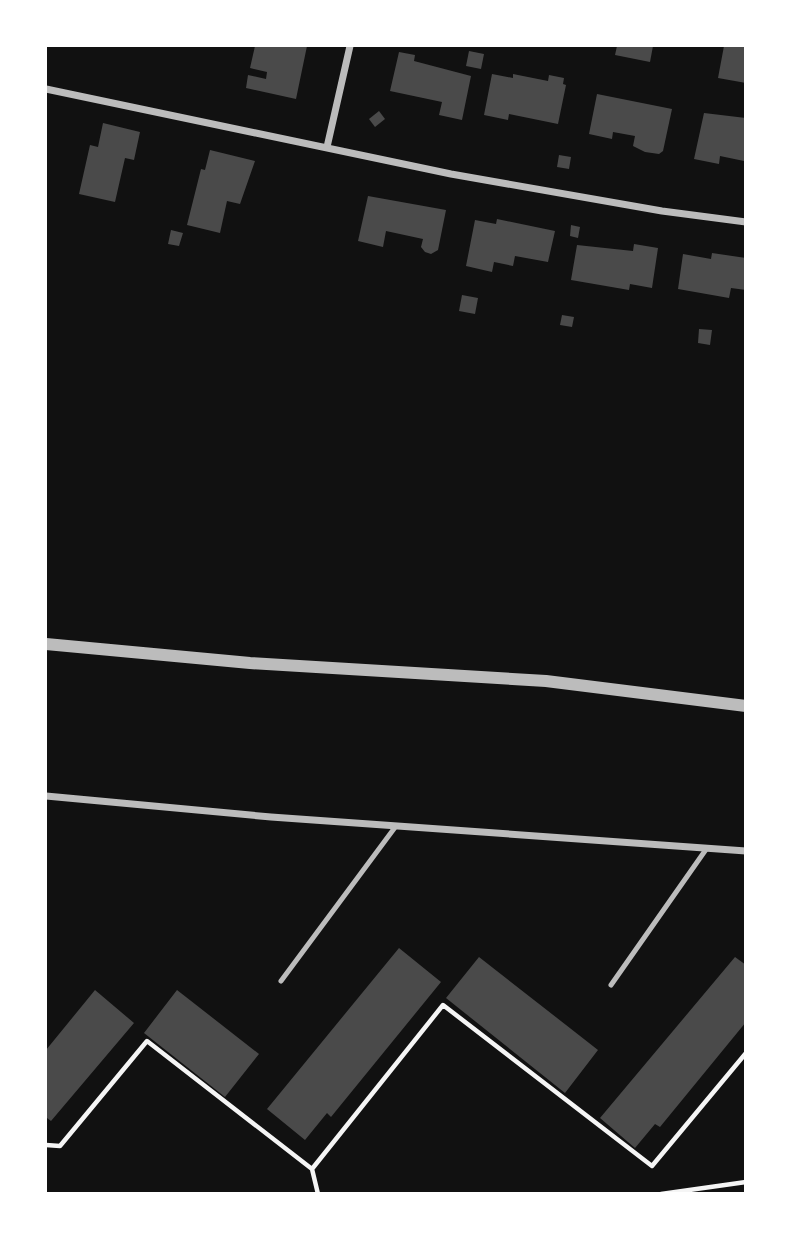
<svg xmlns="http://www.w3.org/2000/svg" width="791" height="1239" viewBox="0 0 791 1239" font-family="Jost,sans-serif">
<rect width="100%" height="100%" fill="#111"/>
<path fill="#4a4a4a" d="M 255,46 L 307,46 L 296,99 L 246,88 L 248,75 L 266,79 L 267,72 L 250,68 Z
M 617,46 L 653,46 L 650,62 L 615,55 Z
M 724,46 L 746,46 L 746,83 L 718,78 Z
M 469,51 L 484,54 L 481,69 L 466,66 Z
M 399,52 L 415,55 L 414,61 L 471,76 L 462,120 L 439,115 L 442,102 L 390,91 Z
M 492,74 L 513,78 L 513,74 L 548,81 L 549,75 L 564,78 L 563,84 L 566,85 L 558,124 L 509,114 L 508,120 L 484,115 Z
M 597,94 L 672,109 L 663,151 L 659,154 L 645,152 L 633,146 L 635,136 L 613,132 L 612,139 L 589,134 Z
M 379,111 L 385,119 L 375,127 L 369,119 Z
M 704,113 L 746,118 L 744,161 L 720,156 L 719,164 L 694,159 Z
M 103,123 L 140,132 L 134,160 L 125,158 L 115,202 L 79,194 L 90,145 L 98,147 Z
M 210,150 L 255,161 L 240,204 L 227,201 L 220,233 L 187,225 L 201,169 L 205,170 Z
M 559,155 L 571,157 L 569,169 L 557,167 Z
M 368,196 L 446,210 L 438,250 L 431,254 L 425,252 L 421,247 L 423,239 L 386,231 L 383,247 L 358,241 Z
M 497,219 L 555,231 L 548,262 L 515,256 L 513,266 L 494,262 L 492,272 L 466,266 L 475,220 L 496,224 Z
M 571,225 L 580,227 L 578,238 L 570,236 Z
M 171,230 L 183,233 L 179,246 L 168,244 Z
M 634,244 L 658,248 L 652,288 L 630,284 L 629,290 L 571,280 L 577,245 L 633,251 Z
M 712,253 L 746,258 L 746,290 L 731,288 L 729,298 L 678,289 L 683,254 L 711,259 Z
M 462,295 L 478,298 L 475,314 L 459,311 Z
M 562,315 L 574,317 L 572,327 L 560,325 Z
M 699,329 L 712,330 L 710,345 L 698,343 Z
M 399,948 L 441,982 L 331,1117 L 327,1113 L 305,1140 L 267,1109 Z
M 479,957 L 598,1050 L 565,1093 L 446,998 Z
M 735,957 L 746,965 L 746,1022 L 660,1127 L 655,1124 L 635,1148 L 600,1118 Z
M 95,990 L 134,1023 L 51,1121 L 47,1118 L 46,1120 L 46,1050 Z
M 177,990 L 259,1054 L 225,1097 L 144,1033 Z"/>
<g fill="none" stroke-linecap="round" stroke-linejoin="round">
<path stroke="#f5f5f5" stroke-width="4.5" d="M 46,1145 L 60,1146 L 147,1041 L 312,1169 L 443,1005 L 652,1166 L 746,1053
M 312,1169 L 318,1194
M 661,1194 L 746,1182"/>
<path stroke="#bcbcbc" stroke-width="5" d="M 281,981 L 396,826
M 611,985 L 707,848"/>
<path stroke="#bcbcbc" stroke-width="7" d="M 46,89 L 451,174 L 662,211 L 746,222
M 327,147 L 350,46
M 46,796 L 271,817 L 746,851"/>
<path stroke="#bcbcbc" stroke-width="12" d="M 46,644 L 250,663 L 546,681 L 746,706"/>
</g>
<rect width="791" height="1239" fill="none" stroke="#ffffff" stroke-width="94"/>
</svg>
